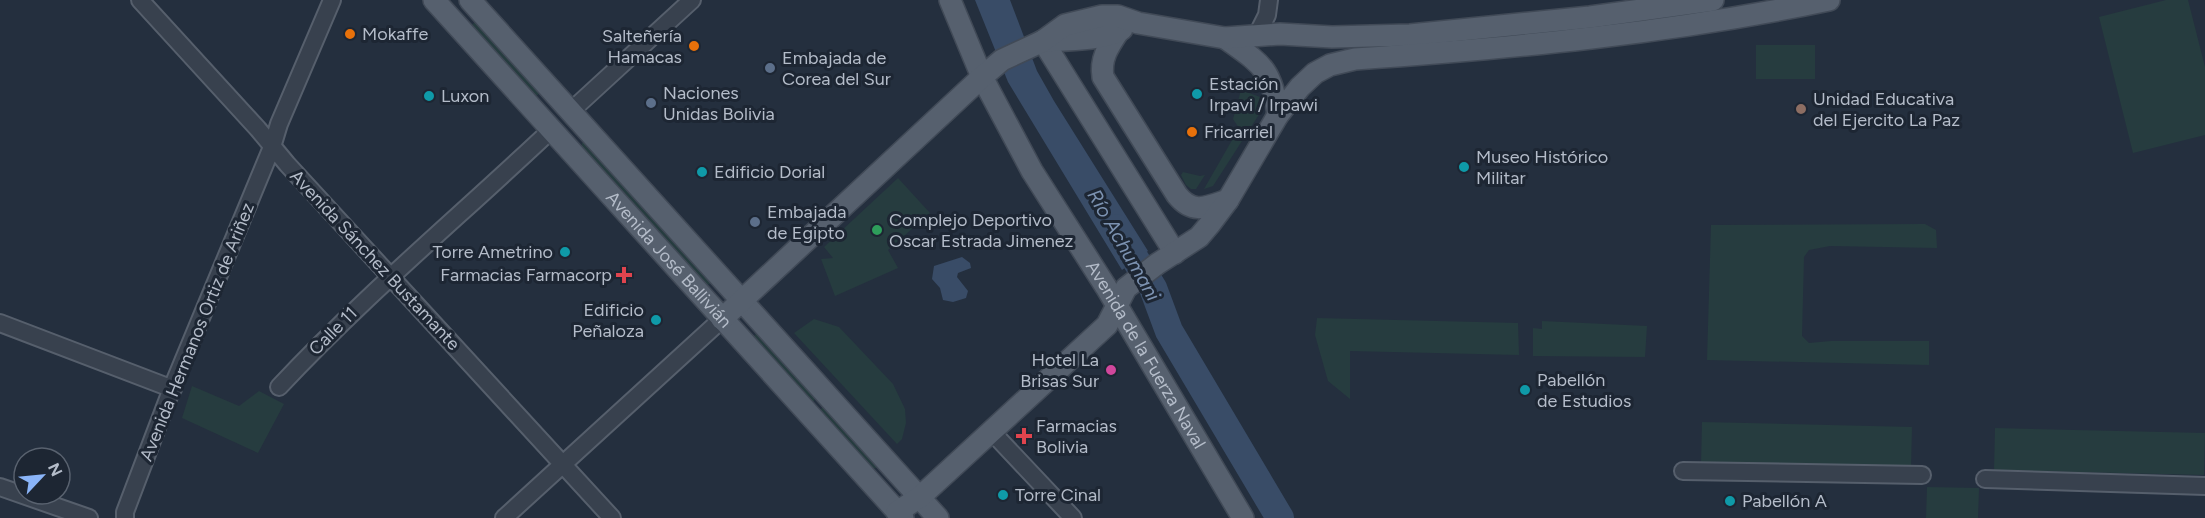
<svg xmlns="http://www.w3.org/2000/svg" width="2205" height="518" viewBox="0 0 2205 518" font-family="Figtree,sans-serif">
<rect width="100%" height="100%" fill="#242f3e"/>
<path fill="#263c3f" d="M 2166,0 L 2188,0 L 2205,67 L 2205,135 L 2133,153 L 2099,17 Z
M 475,22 L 478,23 L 539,89 L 538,95 L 533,95 L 471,26 Z
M 1756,45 L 1815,45 L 1815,79 L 1756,79 Z
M 1241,90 L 1260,97 L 1263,101 L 1260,113 L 1213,186 L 1204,189 L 1239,128 L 1233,119 Z
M 582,143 L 586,143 L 711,282 L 710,284 L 705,285 L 582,150 Z
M 1183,172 L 1200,176 L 1205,175 L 1196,189 L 1191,189 L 1186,185 L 1181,175 Z
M 898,178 L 930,213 L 888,250 L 898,268 L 835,296 L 821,259 L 833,258 L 824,247 Z
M 1925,224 L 1936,230 L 1937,248 L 1830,246 L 1809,250 L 1804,257 L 1802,336 L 1809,343 L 1831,341 L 1929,341 L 1929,365 L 1707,360 L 1711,225 Z
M 1317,318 L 1518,323 L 1519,355 L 1350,351 L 1350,399 L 1328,381 L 1315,335 Z
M 814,319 L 839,327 L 893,384 L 905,409 L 906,423 L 902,439 L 897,444 L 794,333 Z
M 1542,321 L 1647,326 L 1645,357 L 1533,356 L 1533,328 L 1542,329 Z
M 756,334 L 760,335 L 815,396 L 814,401 L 811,402 L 752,338 Z
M 192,386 L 239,406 L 259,391 L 284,404 L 258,453 L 182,418 Z
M 823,407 L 827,409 L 877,466 L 876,468 L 871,468 L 819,411 Z
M 1702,422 L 1912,427 L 1911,469 L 1701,464 Z
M 1995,428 L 2205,433 L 2204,475 L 1994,470 Z
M 1927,487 L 1979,488 L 1978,518 L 1926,518 Z"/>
<path fill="#394c67" d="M 975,0 L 1010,0 L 1037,71 L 1054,101 L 1148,251 L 1122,270 L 1008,82 Z
M 962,257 L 970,263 L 971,268 L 958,273 L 957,277 L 968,291 L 966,298 L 953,302 L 943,300 L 940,288 L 932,279 L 934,266 Z"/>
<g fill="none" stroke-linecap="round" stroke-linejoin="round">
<path stroke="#394c67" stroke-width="28" d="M 1116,228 L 1153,288 L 1169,331 L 1280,518"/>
<defs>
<path id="minor" d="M 140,0 L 258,129 L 287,164 L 612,518
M 1257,35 L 1267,15 L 1269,0
M 571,111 L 692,0
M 0,323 L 173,389
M 279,387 C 365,295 460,216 551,130
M 992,432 L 1073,518
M 1683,471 L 1922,475
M 1985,479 L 2205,486
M 0,487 L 89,518
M 125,518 L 125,512 L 174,383 L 272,147 L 279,124 L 332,0
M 504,518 L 722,319"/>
<g id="major">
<path id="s1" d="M 434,0 L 903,518"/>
<path d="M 470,0 L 938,518"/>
<path id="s2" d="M 950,0 L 982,77 L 1032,171 L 1106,287 L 1243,518"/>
<path d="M 1118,32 C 1108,47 1100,59 1103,77 L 1177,195 C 1193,215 1207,207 1228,200"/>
<path d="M 1225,38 C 1261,64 1272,68 1278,115"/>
<path d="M 1043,41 L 1175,253"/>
<path d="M 1043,41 C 1061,40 1109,40 1122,29"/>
<path d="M 722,319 L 982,77 L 1002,60 L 1043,41 L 1065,25 L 1102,16 L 1118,16 L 1138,23 L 1225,38 L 1280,34 L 1332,37 L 1410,35 L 1590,17 L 1713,0"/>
<path d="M 897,512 L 920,497 L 1107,325 L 1126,288 L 1157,264 L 1199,237 L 1210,224 L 1228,200 L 1278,115 L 1300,87 L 1315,73 L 1330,65 L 1355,59 C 1514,48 1673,33 1829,0"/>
</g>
</defs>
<use href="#minor" stroke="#565f6c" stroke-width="20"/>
<use href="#major" stroke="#414a57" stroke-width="24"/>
<use href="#minor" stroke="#38414e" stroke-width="16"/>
<use href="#major" stroke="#56606e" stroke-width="21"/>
</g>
<g fill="#e8710a" stroke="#1d2633" stroke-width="2">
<circle cx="350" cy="34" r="6"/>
<circle cx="694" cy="46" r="6"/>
<circle cx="1192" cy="132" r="6"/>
</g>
<g fill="#5c6f8a" stroke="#1d2633" stroke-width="2">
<circle cx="770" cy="68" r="6"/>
<circle cx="651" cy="103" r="6"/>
<circle cx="755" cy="222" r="6"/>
</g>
<g fill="#0f9aa8" stroke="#1d2633" stroke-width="2">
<circle cx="1197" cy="94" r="6"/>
<circle cx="429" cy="96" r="6"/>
<circle cx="1464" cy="167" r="6"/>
<circle cx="702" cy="172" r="6"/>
<circle cx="565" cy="252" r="6"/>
<circle cx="656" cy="320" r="6"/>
<circle cx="1525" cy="390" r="6"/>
<circle cx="1003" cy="495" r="6"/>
<circle cx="1730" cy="501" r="6"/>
</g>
<circle fill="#8d6e63" stroke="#1d2633" stroke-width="2" cx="1801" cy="109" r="6"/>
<circle fill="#2e9e5b" stroke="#1d2633" stroke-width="2" cx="877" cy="230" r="6"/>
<g fill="#e0444e" stroke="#1d2633" stroke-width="2">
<path d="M621 266h6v6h6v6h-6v6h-6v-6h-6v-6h6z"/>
<path d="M1021 427h6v6h6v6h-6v6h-6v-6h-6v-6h6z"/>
</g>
<circle fill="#d1479c" stroke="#1d2633" stroke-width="2" cx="1111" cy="370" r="6"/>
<g text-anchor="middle" stroke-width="6" stroke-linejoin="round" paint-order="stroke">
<g font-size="18" fill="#b4bcc9" stroke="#1d2633" text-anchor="start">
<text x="362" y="40">Mokaffe</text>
<text x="682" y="42" text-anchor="end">Salteñería<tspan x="682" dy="21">Hamacas</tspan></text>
<text x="782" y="64">Embajada de<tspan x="782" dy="21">Corea del Sur</tspan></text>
<text x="1209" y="90">Estación<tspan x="1209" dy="21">Irpavi / Irpawi</tspan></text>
<text x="663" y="99">Naciones<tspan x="663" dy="21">Unidas Bolivia</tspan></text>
<text x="441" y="102">Luxon</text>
<text x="1813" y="105">Unidad Educativa<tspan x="1813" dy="21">del Ejercito La Paz</tspan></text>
<text x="1204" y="138">Fricarriel</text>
<text x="1476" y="163">Museo Histórico<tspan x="1476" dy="21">Militar</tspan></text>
<text x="714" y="178">Edificio Dorial</text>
<text x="767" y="218">Embajada<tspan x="767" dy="21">de Egipto</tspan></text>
<text x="889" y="226">Complejo Deportivo<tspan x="889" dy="21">Oscar Estrada Jimenez</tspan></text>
<text x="553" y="258" text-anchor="end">Torre Ametrino</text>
<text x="612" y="281" text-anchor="end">Farmacias Farmacorp</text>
<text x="644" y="316" text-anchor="end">Edificio<tspan x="644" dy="21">Peñaloza</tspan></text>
<text x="1099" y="366" text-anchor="end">Hotel La<tspan x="1099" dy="21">Brisas Sur</tspan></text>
<text x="1537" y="386">Pabellón<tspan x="1537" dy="21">de Estudios</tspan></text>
<text x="1036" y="432">Farmacias<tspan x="1036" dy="21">Bolivia</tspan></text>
<text x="1015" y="501">Torre Cinal</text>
<text x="1742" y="507">Pabellón A</text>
</g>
<g font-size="18" fill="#b4bcc9" stroke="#1d2633">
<text dy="6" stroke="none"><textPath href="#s1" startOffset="350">Avenida José Ballivián</textPath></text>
<text transform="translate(375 260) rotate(47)" y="6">Avenida Sánchez Bustamante</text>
<text transform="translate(333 331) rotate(-45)" y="6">Calle 11</text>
<text transform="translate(197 332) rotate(-68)" y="6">Avenida Hermanos Ortiz de Ariñez</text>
<text dy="6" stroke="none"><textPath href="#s2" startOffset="406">Avenida de la Fuerza Naval</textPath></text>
</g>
<g font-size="20" font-style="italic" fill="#7c92b1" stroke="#1d2633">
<text transform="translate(1124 245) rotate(60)" y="7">Río Achumani</text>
</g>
</g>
<g transform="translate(42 476) rotate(64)"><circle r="28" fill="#1d2633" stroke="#59626f" stroke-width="1.5"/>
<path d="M0-4.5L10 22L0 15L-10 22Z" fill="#8ab4f8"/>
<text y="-9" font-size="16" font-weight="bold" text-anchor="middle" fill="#b4bcc9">N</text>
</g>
</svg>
